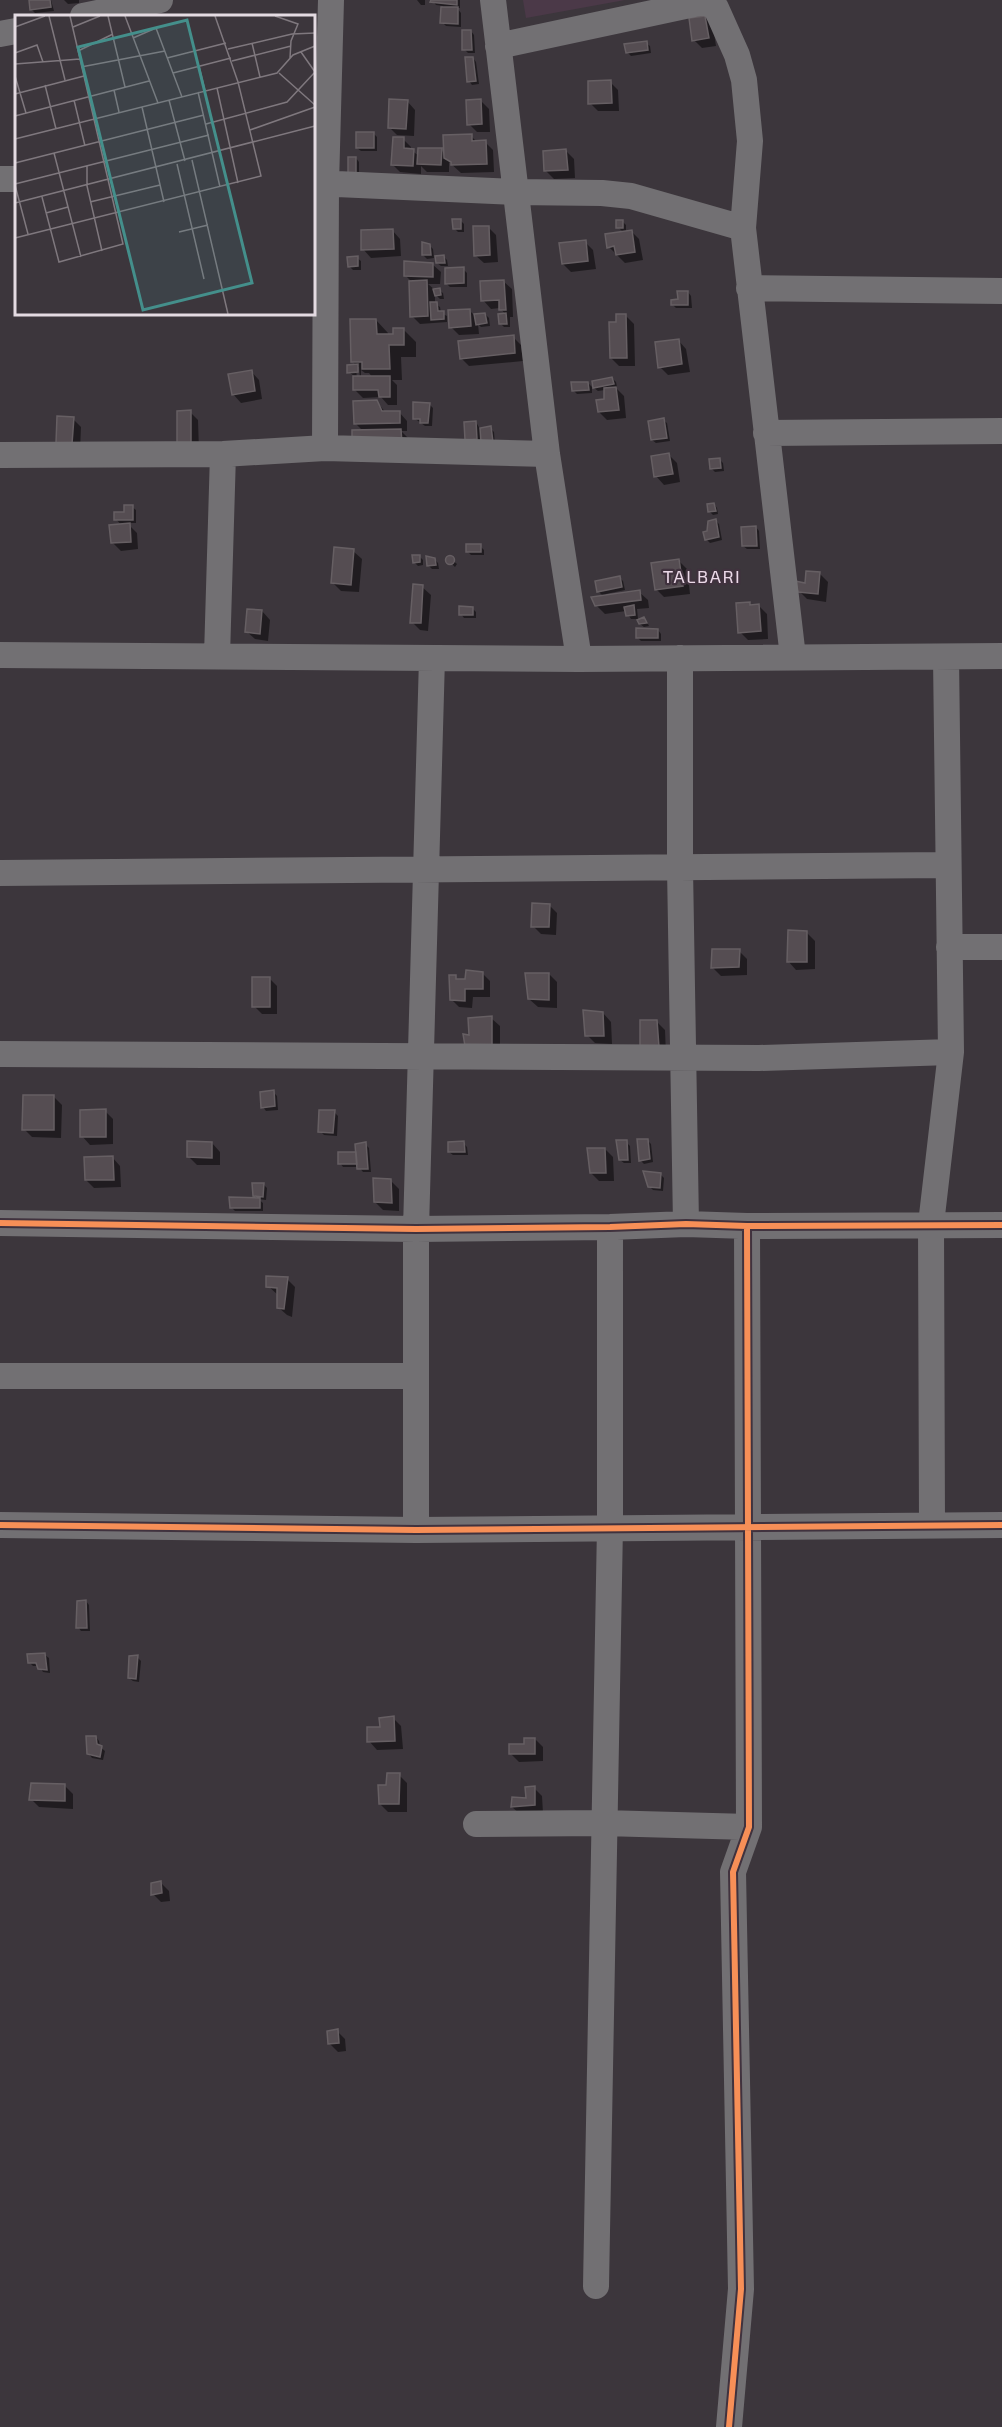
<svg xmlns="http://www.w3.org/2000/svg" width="1002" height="2427" viewBox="0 0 1002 2427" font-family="'Exo 2',sans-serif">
<rect width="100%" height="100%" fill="#3c363c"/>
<path fill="#4b3948" d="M 523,0 L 625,0 L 526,18 Z"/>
<path fill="#0007" fill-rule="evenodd" d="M 30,0 L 51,0 L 54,11 L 35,13 L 31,9 Z
M 64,0 L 79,0 L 79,3 L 68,4 Z
M 417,0 L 425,0 L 425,5 L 421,5 Z
M 432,0 L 460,0 L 460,8 L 457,8 L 461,13 L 461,27 L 446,26 L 442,22 L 443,6 L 436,5 Z
M 705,17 L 713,26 L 716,46 L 702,48 L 694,40 Z
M 471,31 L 474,35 L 475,53 L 468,53 L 464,49 Z
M 646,43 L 650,46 L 651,53 L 631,56 L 627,52 Z
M 473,58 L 476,62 L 479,84 L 472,85 L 469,81 Z
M 610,82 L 618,90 L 619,111 L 598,111 L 590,103 Z
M 407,101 L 415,110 L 414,136 L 397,135 L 389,127 Z
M 481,101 L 489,109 L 490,132 L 477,132 L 469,124 Z
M 373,133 L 377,137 L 377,151 L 361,151 L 357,148 Z
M 471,136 L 477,142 L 485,142 L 493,150 L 494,172 L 461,173 L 449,162 L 449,172 L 427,172 L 421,166 L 421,174 L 400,172 L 392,164 L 403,139 L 411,147 L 411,150 L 419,156 L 441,150 L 445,154 Z
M 566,151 L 574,159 L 575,178 L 554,179 L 546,171 Z
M 356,158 L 359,162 L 359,179 L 353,179 Z
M 460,220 L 464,224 L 464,232 L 458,232 L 454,228 Z
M 623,222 L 626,225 L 626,232 L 631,231 L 639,239 L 643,260 L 625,263 L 609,247 L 623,232 L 618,227 Z
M 488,227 L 496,235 L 498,262 L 484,263 L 475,255 Z
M 392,230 L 400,239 L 401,256 L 371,258 L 363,249 Z
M 585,242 L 593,250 L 596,269 L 571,272 L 563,264 Z
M 429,245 L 433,249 L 434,258 L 427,259 L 423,255 Z
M 443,256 L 447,260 L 448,266 L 441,266 L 437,263 Z
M 357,258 L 361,261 L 361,270 L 353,270 L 349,266 Z
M 432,264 L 441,272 L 440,284 L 428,284 L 435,290 L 439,290 L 443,293 L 444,299 L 440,299 L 435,294 L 435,303 L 440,307 L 441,313 L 447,316 L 447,322 L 420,324 L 412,316 L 411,281 L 405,275 Z
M 463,269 L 467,273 L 467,287 L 450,287 L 447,284 Z
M 503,281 L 512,289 L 513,317 L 510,317 L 510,327 L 504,327 L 500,323 L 506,315 L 500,308 L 491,309 L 483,300 Z
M 688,292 L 691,296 L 692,308 L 676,308 L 673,305 Z
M 469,310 L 475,316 L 485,314 L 489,318 L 490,326 L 481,327 L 478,324 L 479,334 L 459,335 L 451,327 Z
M 626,316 L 634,324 L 635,366 L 619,366 L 611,358 L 618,324 Z
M 376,320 L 388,333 L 388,336 L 395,336 L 404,330 L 416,342 L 416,357 L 401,357 L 402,380 L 392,380 L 397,385 L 397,405 L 388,405 L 381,397 L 363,398 L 355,390 L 354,376 L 349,372 L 357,366 L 352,361 ZM 356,367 L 359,367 L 360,380 L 357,380 ZM 361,370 L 365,373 L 369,373 L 373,378 L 361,378 Z
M 513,337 L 521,345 L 523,361 L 469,366 L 461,358 Z
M 678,340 L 686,349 L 690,372 L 668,375 L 660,367 Z
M 251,371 L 259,380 L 262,399 L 241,403 L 233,394 Z
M 612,378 L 616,382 L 617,387 L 615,387 L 624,396 L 626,418 L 607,420 L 599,412 L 606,401 L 605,390 L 598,391 L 594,388 Z
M 588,383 L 592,387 L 592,393 L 577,394 L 573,390 Z
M 377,402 L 386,413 L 399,412 L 407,421 L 407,431 L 401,431 L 409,439 L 363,431 L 355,423 Z
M 429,404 L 433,408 L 432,426 L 425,426 L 414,418 Z
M 190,412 L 198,420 L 199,451 L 187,451 Z
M 73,419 L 81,427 L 80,451 L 65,451 Z
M 663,420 L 667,423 L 670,441 L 656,443 L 652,440 Z
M 476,422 L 480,429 L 490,428 L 494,432 L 495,445 L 486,446 L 480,439 L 480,442 L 470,443 Z
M 669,455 L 677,463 L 680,482 L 664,485 L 656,476 Z
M 719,459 L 723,463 L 724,471 L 715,472 L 711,468 Z
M 714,504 L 717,508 L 718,514 L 713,515 L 709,511 Z
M 132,507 L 136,510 L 136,523 L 127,523 L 137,533 L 138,549 L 121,551 L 112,542 L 122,526 L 116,519 Z
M 715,520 L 719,524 L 722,540 L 710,543 L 706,539 Z
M 756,527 L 759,531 L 760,549 L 747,549 L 743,546 Z
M 480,546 L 484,550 L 484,555 L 471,555 L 467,551 Z
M 353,551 L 362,559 L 359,592 L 341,591 L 333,583 Z
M 419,556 L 423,560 L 423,565 L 418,566 L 414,562 Z
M 450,558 L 457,564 L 455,567 L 448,560 Z
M 434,559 L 438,563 L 439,569 L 432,569 L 428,565 Z
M 678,560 L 687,569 L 690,594 L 664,597 L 656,589 Z
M 820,574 L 828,582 L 826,602 L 807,599 L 799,591 Z
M 620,578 L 623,581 L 625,590 L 606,594 L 607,596 L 639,592 L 648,600 L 649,608 L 637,609 L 638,619 L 631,619 L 626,611 L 605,614 L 596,605 L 604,597 L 598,591 Z
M 422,587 L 431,595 L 428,631 L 420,630 L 412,622 Z
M 750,603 L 753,606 L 759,606 L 767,614 L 768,639 L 748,640 L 740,632 Z
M 472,608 L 476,612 L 476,618 L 464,618 L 461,614 Z
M 262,611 L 270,620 L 268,641 L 255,639 L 246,631 Z
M 643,618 L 647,622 L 649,626 L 644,627 L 640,624 Z
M 658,630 L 661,634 L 661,641 L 641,641 L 637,637 Z
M 549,905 L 557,913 L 556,935 L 541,934 L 533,926 Z
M 807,933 L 815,941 L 815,969 L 796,970 L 788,961 Z
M 739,951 L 747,959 L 747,975 L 721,976 L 713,968 Z
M 482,973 L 490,981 L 490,997 L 473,997 L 472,1008 L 459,1007 L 451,999 L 455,977 L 459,981 L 466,981 Z
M 549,974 L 557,982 L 557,1008 L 538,1007 L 529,999 Z
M 269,978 L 277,986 L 277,1014 L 262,1014 L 254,1006 Z
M 603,1013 L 611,1022 L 612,1044 L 595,1043 L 587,1035 Z
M 491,1018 L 500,1026 L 500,1055 L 470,1036 Z
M 656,1021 L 665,1030 L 666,1055 L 650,1056 Z
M 273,1092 L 277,1096 L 278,1110 L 266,1111 L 263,1107 Z
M 54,1097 L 62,1105 L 61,1138 L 32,1137 L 24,1129 Z
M 105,1111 L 113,1119 L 113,1144 L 90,1145 L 82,1136 Z
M 334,1112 L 338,1116 L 337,1136 L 324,1135 L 320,1131 Z
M 647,1140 L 651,1144 L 653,1162 L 644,1164 L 640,1160 Z
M 626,1142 L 630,1146 L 631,1163 L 624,1163 L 620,1160 Z
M 212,1143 L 220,1152 L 220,1165 L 197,1165 L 189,1157 Z
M 463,1143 L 467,1147 L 468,1155 L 453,1155 L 449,1152 Z
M 365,1144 L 369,1148 L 371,1172 L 363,1172 L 359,1167 L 343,1167 L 340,1163 L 357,1153 Z
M 605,1149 L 613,1157 L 614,1181 L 599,1181 L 591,1173 Z
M 112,1157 L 120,1166 L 121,1187 L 94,1188 L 86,1180 Z
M 660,1174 L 664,1178 L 663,1191 L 653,1190 L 649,1186 Z
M 391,1181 L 399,1189 L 399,1211 L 383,1210 L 375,1202 Z
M 263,1184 L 267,1188 L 266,1200 L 258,1199 L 263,1203 L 263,1211 L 235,1211 L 231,1207 L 259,1200 L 254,1195 Z
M 287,1279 L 295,1287 L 292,1317 L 287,1315 L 278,1307 L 278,1295 L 268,1286 Z
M 86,1601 L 89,1605 L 90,1631 L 81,1631 L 78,1627 Z
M 45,1655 L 49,1658 L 50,1673 L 43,1672 L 39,1666 L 33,1666 L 29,1662 Z
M 137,1657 L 141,1661 L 139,1682 L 133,1681 L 129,1678 Z
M 393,1718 L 401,1726 L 403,1749 L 377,1750 L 369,1741 Z
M 96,1737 L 99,1741 L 100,1747 L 105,1751 L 103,1760 L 92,1758 L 89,1754 Z
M 535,1739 L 543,1747 L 543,1761 L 519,1762 L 511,1754 Z
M 399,1775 L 407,1783 L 407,1812 L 388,1812 L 380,1804 L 388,1786 Z
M 64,1785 L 73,1794 L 73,1809 L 39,1807 L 31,1799 Z
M 534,1788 L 542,1796 L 543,1813 L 521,1815 L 512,1807 L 527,1799 Z
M 161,1883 L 169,1891 L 170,1901 L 161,1902 L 153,1894 Z
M 337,2031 L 345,2039 L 346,2051 L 338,2052 L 330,2044 Z"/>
<path fill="#554d52" stroke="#665f63" stroke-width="1.5" d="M 29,0 L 50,0 L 51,7 L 30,10 Z
M 431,0 L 457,0 L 457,5 L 430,2 Z
M 441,7 L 458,7 L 458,24 L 440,23 Z
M 705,16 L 709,38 L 692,41 L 689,18 Z
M 462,30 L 471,30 L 472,50 L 462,50 Z
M 647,41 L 648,50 L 626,53 L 624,44 Z
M 465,57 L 473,57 L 476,81 L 467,82 Z
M 611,80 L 612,103 L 588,104 L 588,81 Z
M 389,99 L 408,100 L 406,129 L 388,128 Z
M 481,99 L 482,124 L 467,125 L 466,100 Z
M 356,132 L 374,132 L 374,148 L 356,148 Z
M 472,134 L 472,141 L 486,140 L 487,164 L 451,165 L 451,162 L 444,158 L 443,135 Z
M 393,137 L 404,137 L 404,148 L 414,149 L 413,166 L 391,165 Z
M 418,148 L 442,148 L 441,165 L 417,164 Z
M 566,149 L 568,170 L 544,171 L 543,151 Z
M 348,157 L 356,157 L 356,176 L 348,176 Z
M 452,219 L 461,219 L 461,229 L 453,229 Z
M 616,220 L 623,220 L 623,228 L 616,228 Z
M 473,226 L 489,226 L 490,255 L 474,256 Z
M 393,229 L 394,249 L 361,250 L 361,230 Z
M 632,230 L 635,252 L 616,255 L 614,246 L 607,248 L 605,234 Z
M 586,240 L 588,261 L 562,264 L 559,243 Z
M 422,242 L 430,244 L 431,255 L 422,255 Z
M 444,255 L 445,263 L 436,263 L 435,256 Z
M 358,256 L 358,266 L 348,267 L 347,257 Z
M 404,261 L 433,263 L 433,277 L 404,276 Z
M 464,267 L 464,283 L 445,284 L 445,268 Z
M 427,280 L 428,316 L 410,317 L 409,281 Z
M 504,280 L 506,310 L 499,310 L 499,300 L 481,301 L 480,281 Z
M 440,288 L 441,295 L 435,296 L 433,289 Z
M 677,291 L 688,291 L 688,305 L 671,305 L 671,300 L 678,299 Z
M 430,302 L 437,302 L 438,311 L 444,311 L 444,319 L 431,320 Z
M 470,309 L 471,326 L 449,328 L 448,310 Z
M 485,313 L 487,323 L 476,325 L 474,314 Z
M 506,313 L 507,324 L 499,324 L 498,314 Z
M 616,314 L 626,314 L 627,358 L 610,358 L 609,322 L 616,322 Z
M 350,319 L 376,319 L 377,334 L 393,334 L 393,328 L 404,328 L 404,345 L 389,345 L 390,369 L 362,369 L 362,362 L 351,362 Z
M 514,335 L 515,353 L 460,359 L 458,341 Z
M 679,339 L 682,364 L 658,368 L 655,342 Z
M 358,364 L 358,372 L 347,373 L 347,365 Z
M 252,370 L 255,391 L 232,395 L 228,374 Z
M 353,376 L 390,376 L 390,397 L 379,397 L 378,390 L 353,390 Z
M 612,377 L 614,384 L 593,388 L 592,381 Z
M 571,382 L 588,382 L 589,390 L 572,391 Z
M 616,387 L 619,410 L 598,412 L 596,400 L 604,399 L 604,388 Z
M 377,400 L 382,411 L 400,411 L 400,423 L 354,424 L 353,401 Z
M 413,402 L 430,403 L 428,423 L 420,423 L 420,419 L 413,419 Z
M 191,410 L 191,444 L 177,444 L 177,411 Z
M 57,416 L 74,417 L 72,444 L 56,443 Z
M 664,418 L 667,438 L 651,440 L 648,421 Z
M 476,421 L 477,439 L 465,440 L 464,422 Z
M 491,426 L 493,442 L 481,443 L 480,428 Z
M 401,429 L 402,444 L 352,445 L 352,430 Z
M 669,453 L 673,474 L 654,477 L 651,456 Z
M 720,458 L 721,468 L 710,469 L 709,459 Z
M 714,503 L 716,511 L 708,512 L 707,504 Z
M 124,505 L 133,505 L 133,520 L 114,520 L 114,512 L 124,512 Z
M 716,519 L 719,537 L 705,540 L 703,532 L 707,531 L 708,521 Z
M 130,523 L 131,542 L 111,543 L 109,525 Z
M 756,526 L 757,546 L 742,546 L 741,527 Z
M 466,544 L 481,544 L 481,552 L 466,552 Z
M 334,547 L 354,549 L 351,585 L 331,583 Z
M 412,555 L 420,555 L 420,562 L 413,563 Z
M445.5 560a4.5 4.5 0 1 1 9 0a4.5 4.5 0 1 1-9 0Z
M 426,556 L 435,558 L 436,565 L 427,566 Z
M 679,559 L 683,586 L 655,590 L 651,563 Z
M 806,571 L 820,572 L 818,594 L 798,592 L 795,581 L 805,583 Z
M 620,576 L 622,587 L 597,592 L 595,581 Z
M 413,584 L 423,585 L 421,623 L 410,623 Z
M 640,590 L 641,600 L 595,606 L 591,597 Z
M 750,602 L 750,605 L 759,604 L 761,631 L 738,633 L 736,603 Z
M 634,605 L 635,615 L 626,616 L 624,607 Z
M 459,606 L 473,607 L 473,615 L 459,615 Z
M 247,609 L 262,610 L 260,634 L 245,632 Z
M 644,617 L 647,623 L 639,624 L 637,620 Z
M 636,628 L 658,629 L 658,638 L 636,638 Z
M 532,903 L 550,904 L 549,927 L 531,927 Z
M 788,930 L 807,931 L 807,962 L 787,962 Z
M 712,949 L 740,949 L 739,967 L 711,968 Z
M 466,970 L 483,972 L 483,989 L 465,989 L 465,1001 L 450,1000 L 449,975 L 456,975 L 456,979 L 465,979 Z
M 525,973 L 549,973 L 549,1000 L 528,999 Z
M 252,977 L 270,977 L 270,1007 L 252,1007 Z
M 583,1010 L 603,1012 L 604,1036 L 585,1036 Z
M 492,1016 L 492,1047 L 465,1046 L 463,1034 L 469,1035 L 468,1018 Z
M 640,1020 L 657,1020 L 659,1047 L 640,1049 Z
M 274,1090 L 275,1106 L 261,1108 L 260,1092 Z
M 23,1095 L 54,1095 L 54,1130 L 22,1130 Z
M 106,1109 L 106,1137 L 80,1137 L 80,1110 Z
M 319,1110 L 335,1110 L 333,1133 L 318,1132 Z
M 637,1139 L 648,1139 L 650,1159 L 639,1161 Z
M 616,1140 L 627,1140 L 628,1160 L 619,1160 Z
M 187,1141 L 212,1142 L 212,1158 L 187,1157 Z
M 464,1141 L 465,1152 L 448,1152 L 448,1142 Z
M 366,1142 L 368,1169 L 357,1169 L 355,1144 Z
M 587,1148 L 605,1148 L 606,1173 L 590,1173 Z
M 338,1152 L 356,1152 L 357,1164 L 338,1164 Z
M 113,1156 L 114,1180 L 85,1180 L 84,1157 Z
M 643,1171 L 661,1173 L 660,1188 L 648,1187 Z
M 373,1178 L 391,1179 L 392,1203 L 374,1202 Z
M 252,1183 L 264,1183 L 263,1197 L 253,1196 Z
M 229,1197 L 260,1198 L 260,1208 L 230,1208 Z
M 266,1276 L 288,1277 L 284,1309 L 277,1308 L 277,1288 L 266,1287 Z
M 86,1600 L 87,1628 L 76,1628 L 77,1601 Z
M 45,1653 L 47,1670 L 38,1669 L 36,1663 L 28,1663 L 27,1654 Z
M 138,1655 L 136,1679 L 128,1678 L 129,1656 Z
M 394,1716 L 395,1741 L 367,1742 L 367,1727 L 380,1727 L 379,1718 Z
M 86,1736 L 96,1736 L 97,1744 L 102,1746 L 100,1757 L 87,1754 Z
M 524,1738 L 535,1738 L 535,1754 L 509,1754 L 509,1744 L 524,1744 Z
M 387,1773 L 400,1773 L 399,1804 L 379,1804 L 378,1785 L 386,1785 Z
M 31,1783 L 65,1784 L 65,1801 L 29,1800 Z
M 535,1786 L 535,1805 L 511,1807 L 512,1797 L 526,1798 L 525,1787 Z
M 161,1881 L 162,1893 L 151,1895 L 151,1883 Z
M 338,2029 L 339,2043 L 328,2044 L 327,2031 Z"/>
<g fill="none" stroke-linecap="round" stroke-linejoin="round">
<path stroke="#727073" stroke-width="26" d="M 493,0 L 547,454 L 579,659
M 83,16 L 160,0
M 0,34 L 16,31
M 498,46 L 699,3 L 707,3 L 716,8 L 737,55 L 744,80 L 750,141 L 743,228 L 793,657
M 0,179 L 16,179
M 314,183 L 514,192 L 602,193 L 631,196 L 743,228
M 749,288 L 1002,291
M 766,433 L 1002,431
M 325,448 L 326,185 L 331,0
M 0,455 L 223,454 L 325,448 L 547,454
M 0,655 L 579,659 L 1002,656
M 217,656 L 223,454
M 680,658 L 680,868 L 686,1224
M 0,873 L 948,865
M 949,947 L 1002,947
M 0,1054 L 759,1058 L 951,1052
M 0,1223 L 416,1229 L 610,1227 L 686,1224 L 747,1226 L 1002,1225
M 0,1376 L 416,1376
M 932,1524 L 931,1224 L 951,1052 L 946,657
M 0,1525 L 416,1530 L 1002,1525
M 416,1530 L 416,1229 L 432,658
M 476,1824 L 603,1823 L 749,1827
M 596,2286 L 610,1526 L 610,1227
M 729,2427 L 741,2289 L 733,1872 L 749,1827 L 747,1226"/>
<defs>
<path id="cycleway" d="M 0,1223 L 416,1229 L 610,1227 L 686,1224 L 747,1226 L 1002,1225
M 0,1525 L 416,1530 L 1002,1525
M 729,2427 L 741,2289 L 733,1872 L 749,1827 L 747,1226"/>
</defs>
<use href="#cycleway" stroke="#40323e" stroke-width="10"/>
<use href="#cycleway" stroke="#f78f57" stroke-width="6"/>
</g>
<g text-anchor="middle" stroke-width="4.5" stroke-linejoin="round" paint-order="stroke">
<g font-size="18" letter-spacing="1.5" fill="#ebd9e8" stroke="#40323e">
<text x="702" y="583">TALBARI</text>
</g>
</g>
<g transform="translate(15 15)">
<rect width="300" height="300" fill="#3c363c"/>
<path fill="none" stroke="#7f787e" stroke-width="1.5" d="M 34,1 L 50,65M 93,1 L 110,72M 110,1 L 143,88M 260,1 L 283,9 L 276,26 L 275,43M 0,12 L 30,1M 58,12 L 85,1M 118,23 L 141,13 L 167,82M 237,28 L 245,62M 213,34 L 277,19 L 300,18M 63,36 L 98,19M 286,37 L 300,57M 0,38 L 22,30 L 28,47M 152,43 L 211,28M 217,46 L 276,31M 0,49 L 65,44M 184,51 L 190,76M 66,52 L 150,36M 158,58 L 216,43M 264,58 L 300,90M 0,61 L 11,98M 30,70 L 41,114M 202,73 L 223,168M 99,75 L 104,97M 183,77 L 205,172M 0,79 L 69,61M 59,85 L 70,131M 154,85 L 170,146M 127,92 L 149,187M 0,101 L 134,66M 191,109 L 272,87 L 300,57M 235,115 L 300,92M 0,124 L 262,58 L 278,40 L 300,31M 39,138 L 66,242M 177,145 L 213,299M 0,148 L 189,100M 162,149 L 189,264M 72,151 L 72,171 L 87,236M 0,169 L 194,120M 0,170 L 13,219M 27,182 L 44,247 L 108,229 L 55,1M 75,187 L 145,170M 0,188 L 300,111M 31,198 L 53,192M 164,217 L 193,210M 0,223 L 246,161 L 223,67 L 200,1"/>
<path fill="#448f8b" fill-opacity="0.15" stroke="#448f8b" stroke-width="3" d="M 172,5 L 237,268 L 128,295 L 63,32 Z"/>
<rect width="300" height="300" fill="none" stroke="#e4dbe2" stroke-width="3"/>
</g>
</svg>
